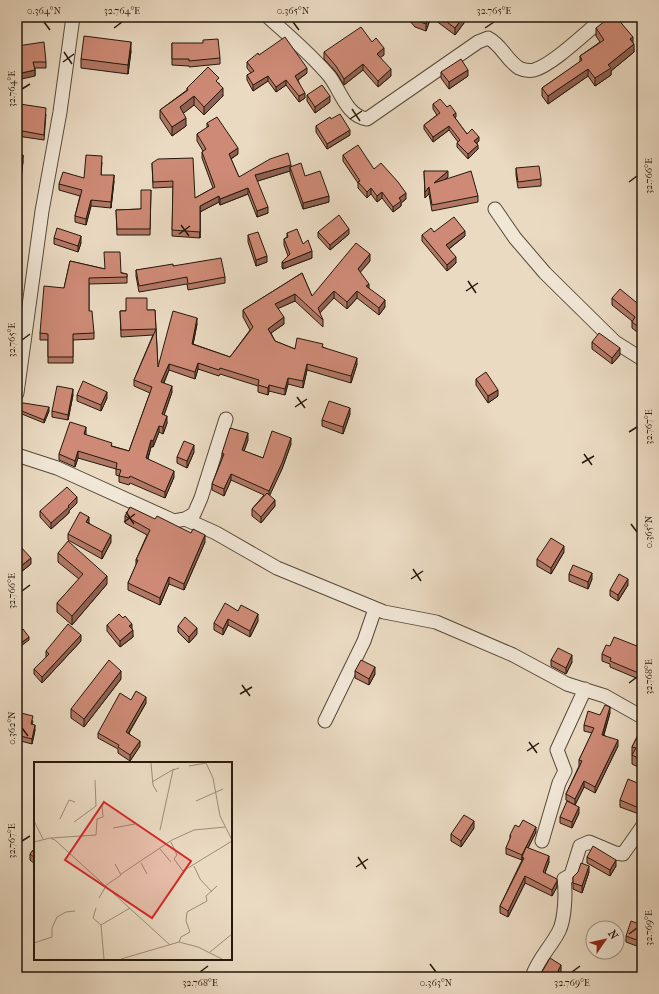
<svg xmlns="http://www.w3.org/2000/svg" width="659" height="994" viewBox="0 0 659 994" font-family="'IM FELL French Canon',serif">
<rect width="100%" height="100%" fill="#eadac2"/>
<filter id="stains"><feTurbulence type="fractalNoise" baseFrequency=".005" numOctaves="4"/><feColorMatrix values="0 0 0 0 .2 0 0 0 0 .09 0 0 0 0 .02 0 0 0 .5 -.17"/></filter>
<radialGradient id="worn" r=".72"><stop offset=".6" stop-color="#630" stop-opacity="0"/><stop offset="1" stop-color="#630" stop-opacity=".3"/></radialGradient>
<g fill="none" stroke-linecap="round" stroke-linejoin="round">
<defs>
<path id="street" d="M 268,17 C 289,36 312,55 330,77 C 341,92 347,116 367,119 L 478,42 L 488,38 C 502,45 506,60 519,68 C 523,70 529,71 534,70 C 553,65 588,30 605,17
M 495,209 L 515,238 L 545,273 L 615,342 L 642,359
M 17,393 L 42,211 L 60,112 L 73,17
M 17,455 L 57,468 L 174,521 L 185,519 L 194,514 L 201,498 L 226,419
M 185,519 L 216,533 L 277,568 L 384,612 L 436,622 L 513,655 L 567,684 L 605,696 L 642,717
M 325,721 L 364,641 L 375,609
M 542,841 L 559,783 L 565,771 L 557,750 L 585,689
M 532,977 C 537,960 551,947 559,931 C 565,919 566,892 564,879 L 571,875 L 580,846 L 589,842 L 615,853 L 623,854 L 642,827"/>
</defs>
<use href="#street" stroke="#564939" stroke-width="15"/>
<use href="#street" stroke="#f1e7d7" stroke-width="13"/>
</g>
<path fill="#b17765" stroke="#25190b" d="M 402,17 L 431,17 L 426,31 L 415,27 L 407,18 L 404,20 Z
M 431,17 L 467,17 L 467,19 L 455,35 Z
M 596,28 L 633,43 L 634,52 L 611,71 L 611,75 L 595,86 L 588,76 L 548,104 L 542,96 L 542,88 L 580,62 L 580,56 L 600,42 L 596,36 Z
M 372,42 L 384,55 L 380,57 L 391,76 L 378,87 L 363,70 L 344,85 L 336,72 L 324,59 L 324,52 Z
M 172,43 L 220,58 L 220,64 L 189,67 L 189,66 L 172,65 Z
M 17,46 L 46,62 L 46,68 L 35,68 L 35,76 Z
M 131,51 L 128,74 L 81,68 L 81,59 Z
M 259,55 L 307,73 L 298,80 L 305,98 L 299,102 L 286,85 L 276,92 L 268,81 L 253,91 L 247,80 L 247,75 L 251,73 L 247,68 L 247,62 Z
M 441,72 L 468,76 L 449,89 L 441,78 Z
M 219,83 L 223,96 L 204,115 L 194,105 L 183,113 L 186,126 L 172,136 L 160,118 L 160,110 L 187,90 L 187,88 Z
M 307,95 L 330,102 L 315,113 L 307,101 Z
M 433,104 L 447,107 L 456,117 L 455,118 L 467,134 L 479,141 L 477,143 L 478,149 L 468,159 L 457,147 L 457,143 L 458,142 L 449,130 L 433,142 L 424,129 L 424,125 L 437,115 L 433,109 Z
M 17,113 L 46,114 L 44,140 L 17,136 Z
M 331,119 L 350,135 L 327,149 L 316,132 L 316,126 Z
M 207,123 L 238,154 L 231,159 L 239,177 L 291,167 L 305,176 L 329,202 L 303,209 L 290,173 L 290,171 L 257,181 L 268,213 L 257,217 L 248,194 L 220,205 L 219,202 L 200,212 L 200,238 L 172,236 L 173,187 L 153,188 L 152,163 L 195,198 L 213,188 L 202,158 L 202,152 L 203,151 L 197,141 L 197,134 L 207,128 Z
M 17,154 L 23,161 L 20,189 L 17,189 Z
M 343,155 L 374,169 L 406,199 L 401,203 L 401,206 L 393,212 L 382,198 L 377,202 L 371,194 L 367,198 L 358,188 L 358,183 L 343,161 Z
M 102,162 L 101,175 L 114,181 L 111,208 L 91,206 L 86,225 L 75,222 L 75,216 L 80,196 L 59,190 L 59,184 L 84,178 Z
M 516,168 L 541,179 L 541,186 L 518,188 L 516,175 Z
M 424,171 L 448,177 L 445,180 L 478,196 L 478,202 L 432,211 L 429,194 L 425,198 Z
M 151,190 L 150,235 L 117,235 L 116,210 L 141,209 Z
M 318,232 L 349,234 L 330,250 L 318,237 Z
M 434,232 L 465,236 L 449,249 L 456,263 L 447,271 L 422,241 L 422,235 Z
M 287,233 L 303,244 L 312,258 L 283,269 L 282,268 L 282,262 L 288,256 L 284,245 L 284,239 L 287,237 Z
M 248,235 L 267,262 L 256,266 L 248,242 Z
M 54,238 L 81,243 L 78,252 L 54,244 Z
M 70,261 L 127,274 L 127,283 L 89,284 L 89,311 L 94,333 L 94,339 L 73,340 L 73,363 L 48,363 L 48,340 L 40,340 L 40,333 L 64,288 Z
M 370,261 L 360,272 L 369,288 L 385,307 L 379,315 L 357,298 L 347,309 L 334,298 L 319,313 L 323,320 L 323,327 L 295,301 L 278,308 L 284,324 L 271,333 L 275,341 L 295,349 L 323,347 L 357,364 L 351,383 L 307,370 L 303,388 L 288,384 L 285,395 L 269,391 L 268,395 L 258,392 L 258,386 L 220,374 L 219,376 L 198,369 L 195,379 L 169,370 L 164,383 L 172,392 L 164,415 L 167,423 L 163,434 L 159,432 L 153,447 L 151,447 L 148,459 L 174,477 L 165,498 L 130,483 L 129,485 L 119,482 L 119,476 L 116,475 L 116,469 L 78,458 L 75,467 L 59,460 L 59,454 L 86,434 L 86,435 L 112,446 L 129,451 L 150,393 L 134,386 L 134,380 L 153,335 L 121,337 L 120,311 L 155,310 L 158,367 L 197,324 L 193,344 L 230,357 L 250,330 L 243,317 L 243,310 L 302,273 L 312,296 Z
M 173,266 L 225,277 L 225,283 L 188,290 L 187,284 L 139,292 L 136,276 L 136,270 Z
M 612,298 L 642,307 L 642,334 L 641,335 L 632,328 L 632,321 L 612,305 Z
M 592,342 L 620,355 L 612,364 L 592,349 Z
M 476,379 L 498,396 L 488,403 L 476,385 Z
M 73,395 L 68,420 L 52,417 L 52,411 Z
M 77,395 L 107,398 L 101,411 L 77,401 Z
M 17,402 L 49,411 L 44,423 L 17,412 Z
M 350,414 L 343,434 L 322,426 L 322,420 Z
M 248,440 L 244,451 L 263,458 L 291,444 L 282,469 L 269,495 L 275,506 L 261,523 L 252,516 L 252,509 L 264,495 L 231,480 L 224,496 L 212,490 L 212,484 L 222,459 L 222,453 Z
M 194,452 L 187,468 L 177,463 L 177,457 Z
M 77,503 L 69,511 L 69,513 L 51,529 L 40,517 L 40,511 Z
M 125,516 L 205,542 L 184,590 L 169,584 L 160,605 L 128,590 L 128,583 L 136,565 L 136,560 L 147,535 L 125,523 Z
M 89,523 L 111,542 L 102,559 L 68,540 L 68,534 Z
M 17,549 L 31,564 L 21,572 L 17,568 Z
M 564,552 L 551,574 L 537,566 L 537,559 Z
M 58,553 L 107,584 L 72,625 L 57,612 L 57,603 L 79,579 L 58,562 Z
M 569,574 L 592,579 L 588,589 L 569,581 Z
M 628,585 L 618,601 L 610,596 L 610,590 Z
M 238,611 L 258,621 L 250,637 L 228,625 L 223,635 L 214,630 L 214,623 Z
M 642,624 L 641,680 L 610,667 L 610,664 L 602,661 L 602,654 L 610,646 L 637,646 Z
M 107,625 L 132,629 L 133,637 L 120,647 L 107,631 Z
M 178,626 L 197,634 L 189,643 L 178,632 Z
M 81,641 L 42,683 L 34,674 L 34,669 L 46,657 L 46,651 Z
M 551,660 L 572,662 L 566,674 L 551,666 Z
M 355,671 L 375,674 L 369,685 L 355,678 Z
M 121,679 L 84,727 L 71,718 L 71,709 Z
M 131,700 L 146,703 L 129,733 L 140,746 L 130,761 L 118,753 L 118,749 L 98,738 L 98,733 Z
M 17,712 L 33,721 L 32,725 L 35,730 L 32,744 L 17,740 Z
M 610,713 L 604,735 L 618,746 L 595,793 L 584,787 L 575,805 L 566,800 L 566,794 L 579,766 L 579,760 L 592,733 L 584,731 L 584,725 L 600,715 Z
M 642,727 L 642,769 L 632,764 L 632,747 Z
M 642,785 L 639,814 L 620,807 L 620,800 Z
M 579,813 L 572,828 L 560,823 L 560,817 Z
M 519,827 L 536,832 L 528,848 L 549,862 L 545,873 L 557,887 L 552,896 L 525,883 L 508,917 L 500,913 L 500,906 L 522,860 L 506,854 L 506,848 L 510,839 L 510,835 Z
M 474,828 L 461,847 L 451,841 L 451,834 Z
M 35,848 L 35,864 L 30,860 L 30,854 Z
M 587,857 L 616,866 L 610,876 L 587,863 Z
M 578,872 L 589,872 L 582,893 L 573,889 L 573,877 Z
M 642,925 L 642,948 L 626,942 L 626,936 Z"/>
<path fill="#906153" stroke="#25190b" d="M 404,17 L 407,17 L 407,18 L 404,20 Z
M 428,17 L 431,17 L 426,31 L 426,24 Z
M 463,17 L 467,17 L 467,19 L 455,35 L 455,28 Z
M 633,37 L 633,44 L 630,39 Z
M 131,42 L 131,51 L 128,74 L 128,65 Z
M 634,44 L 634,52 L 611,71 L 611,75 L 595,86 L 595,78 L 608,65 Z
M 384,48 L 384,55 L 377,60 L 377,54 Z
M 363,64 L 363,70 L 344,85 L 344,79 Z
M 307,68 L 307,73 L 295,82 L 295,76 Z
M 391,69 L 391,76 L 378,87 L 378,81 Z
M 588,69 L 588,76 L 548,104 L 548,96 Z
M 35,70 L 35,76 L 17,80 L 17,74 Z
M 468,70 L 468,76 L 449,89 L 449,82 Z
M 268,76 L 268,81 L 253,91 L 253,85 Z
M 286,80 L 286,85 L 276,92 L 276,87 Z
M 223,88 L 223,96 L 204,115 L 204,107 Z
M 305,93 L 305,98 L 299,102 L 299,96 Z
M 194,96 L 194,105 L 180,116 L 180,107 Z
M 330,96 L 330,102 L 315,113 L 315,107 Z
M 456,113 L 456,117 L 453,119 L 453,115 Z
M 186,118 L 186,126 L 172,136 L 172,127 Z
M 449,126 L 449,130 L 433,142 L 433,137 Z
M 350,130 L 350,135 L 327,149 L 327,144 Z
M 479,137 L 479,141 L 474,145 L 474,141 Z
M 478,145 L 478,149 L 468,159 L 468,154 Z
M 238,148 L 238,154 L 229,160 L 229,154 Z
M 23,155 L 23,161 L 20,189 L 20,184 Z
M 291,165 L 291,170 L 290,167 L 290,171 L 255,182 L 255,175 Z
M 448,171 L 448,177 L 434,189 L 434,183 Z
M 114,175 L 114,181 L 111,208 L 111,202 Z
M 429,187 L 429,194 L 425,198 L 425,192 Z
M 248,188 L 248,194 L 220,205 L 220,199 Z
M 371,188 L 371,194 L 367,198 L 367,192 Z
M 382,192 L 382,198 L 377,202 L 377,196 Z
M 406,193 L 406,199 L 401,203 L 401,206 L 393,212 L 393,207 L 399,198 Z
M 219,196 L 219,202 L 200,212 L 200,238 L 200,206 Z
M 329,196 L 329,202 L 303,209 L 303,203 Z
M 91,200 L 91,206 L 86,225 L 86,219 Z
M 268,207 L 268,213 L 257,217 L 257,211 Z
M 20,215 L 20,222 L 17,236 L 17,229 Z
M 349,229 L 349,234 L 330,250 L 330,245 Z
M 465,231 L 465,236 L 446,251 L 446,245 Z
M 81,236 L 81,243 L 78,252 L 78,246 Z
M 312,251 L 312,258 L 283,269 L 283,263 Z
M 370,254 L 370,261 L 358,275 L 358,269 Z
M 267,256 L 267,262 L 256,266 L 256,260 Z
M 456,257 L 456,263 L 447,271 L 447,265 Z
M 369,284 L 369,290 L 366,286 Z
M 334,291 L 334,298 L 318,315 L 318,308 Z
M 357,291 L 357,298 L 347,309 L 347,302 Z
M 295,294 L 295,301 L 275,310 L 275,304 Z
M 385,300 L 385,307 L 379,315 L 379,308 Z
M 284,317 L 284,324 L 268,335 L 268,329 Z
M 197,318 L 197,324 L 192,350 L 192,344 Z
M 642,328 L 642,334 L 641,335 L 641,329 Z
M 620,348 L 620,355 L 612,364 L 612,358 Z
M 357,358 L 357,364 L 351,383 L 351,376 Z
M 198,363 L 198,369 L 195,379 L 195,372 Z
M 169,364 L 169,370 L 161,388 L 161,382 Z
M 307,364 L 307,370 L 303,388 L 303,381 Z
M 288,378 L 288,384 L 285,395 L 285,389 Z
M 269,385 L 269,391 L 268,395 L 268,388 Z
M 172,386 L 172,392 L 162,421 L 162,414 Z
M 73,389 L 73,395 L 68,420 L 68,415 Z
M 498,390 L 498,396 L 488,403 L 488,396 Z
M 107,392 L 107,398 L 101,411 L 101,405 Z
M 49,407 L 49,411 L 44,423 L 44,420 Z
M 350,408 L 350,414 L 343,434 L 343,427 Z
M 167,416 L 167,423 L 163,434 L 163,427 Z
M 159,426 L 159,432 L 153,447 L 153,441 Z
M 86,427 L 86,434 L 84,440 L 84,434 Z
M 248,433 L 248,440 L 242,456 L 242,450 Z
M 291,438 L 291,444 L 282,469 L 269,497 L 269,491 Z
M 151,440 L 151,447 L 146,464 L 146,458 Z
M 194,445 L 194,452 L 187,468 L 187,461 Z
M 78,451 L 78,458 L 75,467 L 75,461 Z
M 174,471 L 174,477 L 165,498 L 165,492 Z
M 231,474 L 231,480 L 224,496 L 224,489 Z
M 77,497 L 77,503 L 69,511 L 69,513 L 51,529 L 51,523 Z
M 275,500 L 275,506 L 261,523 L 261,517 Z
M 89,517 L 89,523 L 86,522 Z
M 111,535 L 111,542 L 102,559 L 102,552 Z
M 205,535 L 205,542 L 184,590 L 184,584 Z
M 564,546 L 564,552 L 551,574 L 551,568 Z
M 31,558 L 31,564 L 21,572 L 21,566 Z
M 592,573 L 592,579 L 588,589 L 588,582 Z
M 107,576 L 107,584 L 72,625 L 72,616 Z
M 169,577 L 169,584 L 160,605 L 160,598 Z
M 628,579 L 628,585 L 618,601 L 618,595 Z
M 258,614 L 258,621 L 250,637 L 250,631 Z
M 228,619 L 228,625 L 223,635 L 223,629 Z
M 132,624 L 132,630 L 129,626 Z
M 197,628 L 197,634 L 189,643 L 189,637 Z
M 133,630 L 133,637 L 120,647 L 120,641 Z
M 81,635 L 81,641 L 42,683 L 42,677 Z
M 29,637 L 29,640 L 17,649 L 17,646 Z
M 572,655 L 572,662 L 566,674 L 566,668 Z
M 375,667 L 375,674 L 369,685 L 369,679 Z
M 121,671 L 121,679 L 84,727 L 84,719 Z
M 146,697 L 146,703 L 126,737 L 126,732 Z
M 610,707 L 610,713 L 602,740 L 602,735 Z
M 35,725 L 35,730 L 32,744 L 32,739 Z
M 618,740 L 618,746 L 595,793 L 595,787 Z
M 140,741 L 140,746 L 130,761 L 130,755 Z
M 584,781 L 584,787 L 575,805 L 575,799 Z
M 642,800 L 642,806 L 639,814 L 639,808 Z
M 579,807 L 579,813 L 572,828 L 572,822 Z
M 474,821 L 474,828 L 461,847 L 461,841 Z
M 536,827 L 536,832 L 523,858 L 522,857 L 522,860 L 522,855 Z
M 549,856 L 549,862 L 543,878 L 543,872 Z
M 616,860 L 616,866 L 610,876 L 610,870 Z
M 589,866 L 589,872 L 582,893 L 582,886 Z
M 525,876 L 525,883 L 508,917 L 508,911 Z
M 557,881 L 557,887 L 552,896 L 552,890 Z
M 561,965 L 561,971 L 558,977 L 558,971 Z"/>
<path fill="#ce8a76" stroke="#25190b" d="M 413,17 L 428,17 L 426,24 L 415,20 Z
M 440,17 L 463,17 L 455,28 Z
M 610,17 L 612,17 L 614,20 L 617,18 L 633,37 L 630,39 L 634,44 L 608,65 L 611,68 L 595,78 L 588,69 L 548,96 L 542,88 L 582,60 L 580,56 L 604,40 L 596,28 Z
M 361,27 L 372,42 L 376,38 L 384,48 L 377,54 L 391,69 L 378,81 L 363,64 L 344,79 L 336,66 L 324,52 Z
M 84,36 L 131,42 L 128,65 L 81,59 Z
M 285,37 L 307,68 L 295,76 L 305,93 L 299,96 L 286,80 L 276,87 L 268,76 L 253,85 L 247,75 L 254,71 L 247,62 L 258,53 L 259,55 Z
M 218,39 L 220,58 L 189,61 L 189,59 L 172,59 L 172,43 L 203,43 L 203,40 Z
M 44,42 L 46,62 L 33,62 L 35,70 L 17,74 L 17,46 Z
M 461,59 L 468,70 L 449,82 L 441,72 Z
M 208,67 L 219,78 L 216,81 L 223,88 L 204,107 L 194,96 L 180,107 L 186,118 L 172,127 L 160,110 L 188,90 L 187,88 Z
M 322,85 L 330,96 L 315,107 L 307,95 Z
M 440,99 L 447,107 L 450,105 L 456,113 L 453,115 L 467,134 L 472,129 L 479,137 L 474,141 L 478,145 L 468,154 L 457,143 L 460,140 L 449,126 L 433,137 L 424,125 L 440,113 L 433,104 Z
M 20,104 L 46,108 L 44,135 L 17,130 L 17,113 L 19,113 Z
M 340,114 L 350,130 L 327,144 L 316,126 L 330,117 L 331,119 Z
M 217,117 L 238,148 L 229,154 L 239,177 L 270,159 L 288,153 L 291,165 L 255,175 L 268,207 L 257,211 L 248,188 L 220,199 L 219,196 L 200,206 L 200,232 L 172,230 L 173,181 L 153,182 L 152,163 L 158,159 L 193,158 L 195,198 L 215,187 L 202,152 L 206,149 L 197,134 L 209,126 L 207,123 Z
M 358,145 L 374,169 L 381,163 L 398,182 L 406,193 L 399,198 L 401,201 L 393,207 L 382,192 L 377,196 L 371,188 L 367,192 L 358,182 L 360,181 L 343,155 Z
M 17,154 L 23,155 L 20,184 L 17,183 Z
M 86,155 L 102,156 L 101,175 L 114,175 L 111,202 L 91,200 L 86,219 L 75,216 L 82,190 L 59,184 L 63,172 L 84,178 Z
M 301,163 L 305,176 L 320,171 L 329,196 L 303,203 L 290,167 Z
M 539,166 L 541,179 L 518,182 L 516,168 Z
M 424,171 L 448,171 L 434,183 L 471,171 L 478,196 L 432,205 L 429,187 L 425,192 Z
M 141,190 L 151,190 L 150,229 L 117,229 L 116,210 L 141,209 Z
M 17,214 L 20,215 L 17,229 Z
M 339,215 L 349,229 L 330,245 L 318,232 Z
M 454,217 L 465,231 L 446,245 L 456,257 L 447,265 L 422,235 L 431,228 L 434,232 Z
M 57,228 L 81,236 L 78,246 L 54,238 Z
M 297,229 L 303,244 L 308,240 L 312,251 L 283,263 L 282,262 L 290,254 L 284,239 L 288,237 L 287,233 Z
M 258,232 L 267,256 L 256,260 L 248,235 Z
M 356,243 L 370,254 L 358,269 L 369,284 L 366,286 L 385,300 L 379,308 L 357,291 L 347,302 L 334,291 L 318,308 L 323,320 L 295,294 L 275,304 L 284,317 L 268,329 L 275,341 L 295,349 L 297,338 L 323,344 L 322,347 L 357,358 L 351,376 L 307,364 L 303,381 L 288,378 L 285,389 L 269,385 L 268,388 L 258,385 L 259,380 L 220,368 L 219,370 L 198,363 L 195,372 L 169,364 L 161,382 L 172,386 L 162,414 L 167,416 L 163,427 L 159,426 L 153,441 L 151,440 L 146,458 L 174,471 L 165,492 L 130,476 L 129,478 L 119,476 L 121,470 L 116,469 L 117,463 L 78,451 L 75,461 L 59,454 L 70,422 L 86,427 L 84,434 L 112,443 L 111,446 L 129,451 L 152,387 L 134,380 L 156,329 L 121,330 L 120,311 L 126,311 L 126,298 L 147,298 L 147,310 L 155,310 L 158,367 L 173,311 L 197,318 L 192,344 L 230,357 L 253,327 L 243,310 L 302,273 L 312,296 Z
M 104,252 L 120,252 L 121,273 L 127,274 L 127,277 L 89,278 L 89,311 L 92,311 L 94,333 L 73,334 L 73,357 L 48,357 L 48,334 L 40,333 L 44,286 L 64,288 L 70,261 L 105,269 Z
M 221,258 L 225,277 L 188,284 L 187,277 L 139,286 L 136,270 L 173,264 L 173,266 Z
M 620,289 L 642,307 L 642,328 L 641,329 L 632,322 L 635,317 L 612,298 Z
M 599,333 L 620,348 L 612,358 L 592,342 Z
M 486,372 L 498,390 L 488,396 L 476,379 Z
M 83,381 L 107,392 L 101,405 L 77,395 Z
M 57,386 L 73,389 L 68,415 L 52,411 Z
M 329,401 L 350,408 L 343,427 L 322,420 Z
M 17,402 L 49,407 L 44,420 L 17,409 Z
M 230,428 L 248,433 L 242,450 L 263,458 L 272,431 L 291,438 L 282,463 L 269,491 L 231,474 L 224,489 L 212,484 L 224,454 L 222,453 Z
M 184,441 L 194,445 L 187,461 L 177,457 Z
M 67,487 L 77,497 L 68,506 L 69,507 L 51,523 L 40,511 Z
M 267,493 L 275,500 L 261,517 L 252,509 Z
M 130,507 L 155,519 L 157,516 L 191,533 L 193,529 L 205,535 L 184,584 L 169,577 L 160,598 L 128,583 L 138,560 L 136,560 L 150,530 L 125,516 Z
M 80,512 L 89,517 L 86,522 L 111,535 L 102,552 L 68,534 Z
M 551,538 L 564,546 L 551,568 L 537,559 Z
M 68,541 L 107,576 L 72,616 L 57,603 L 83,574 L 58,553 Z
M 20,546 L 31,558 L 21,566 L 17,562 L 17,549 Z
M 573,565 L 592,573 L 588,582 L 569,574 Z
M 619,574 L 628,579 L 618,595 L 610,590 Z
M 225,603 L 238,611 L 241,605 L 258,614 L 250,631 L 228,619 L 223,629 L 214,623 Z
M 119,614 L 123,618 L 125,616 L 132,624 L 129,626 L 133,630 L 120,641 L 107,625 Z
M 185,617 L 197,628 L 189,637 L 178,626 Z
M 68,624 L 81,635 L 42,677 L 34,669 L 49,654 L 46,651 Z
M 642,624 L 642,671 L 641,674 L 610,661 L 611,658 L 602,654 L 606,645 L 610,646 L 614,637 L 637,646 Z
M 23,629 L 29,637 L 17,646 L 17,633 Z
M 558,648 L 572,655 L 566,668 L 551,660 Z
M 109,660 L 121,671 L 84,719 L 71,709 Z
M 361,660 L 375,667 L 369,679 L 355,671 Z
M 136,691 L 146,697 L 126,732 L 140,741 L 130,755 L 118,747 L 119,745 L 98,733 L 120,693 L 131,700 Z
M 605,705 L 610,707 L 602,735 L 618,740 L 595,787 L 584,781 L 575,799 L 566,794 L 582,761 L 579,760 L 594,728 L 584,725 L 588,711 L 600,715 Z
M 17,712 L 33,716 L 31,724 L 35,725 L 32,739 L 17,735 Z
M 642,727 L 642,760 L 632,755 L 636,748 L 632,747 Z
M 628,779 L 642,785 L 642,800 L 639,808 L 620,800 Z
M 567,801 L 579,807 L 572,822 L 560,817 Z
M 464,815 L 474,821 L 461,841 L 451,834 Z
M 523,820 L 536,827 L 522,855 L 506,848 L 511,836 L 510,835 L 515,825 L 519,827 Z
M 593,846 L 616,860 L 610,870 L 587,857 Z
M 526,847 L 549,856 L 543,872 L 557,879 L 557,881 L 552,890 L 525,876 L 508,911 L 500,906 L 524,858 L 522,857 Z
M 35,848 L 35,858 L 30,854 Z
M 581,863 L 589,866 L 582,886 L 573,883 L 573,877 L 578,872 Z
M 631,921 L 642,925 L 642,942 L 626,936 Z
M 550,958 L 561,965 L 558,971 L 568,977 L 539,977 Z
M 613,972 L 622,977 L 610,977 Z"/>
<path fill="none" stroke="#25190b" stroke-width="1.5" d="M 44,22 L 50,30M 293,22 L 299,30M 114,28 L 122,22M 485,28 L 494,22M 64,52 L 72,64M 63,62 L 74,54M 22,89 L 30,84M 352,109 L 360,121M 350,119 L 362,111M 629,182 L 637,176M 181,225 L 189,236M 179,234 L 190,226M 468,281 L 476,293M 466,291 L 478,283M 22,340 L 30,334M 297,397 L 305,408M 295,407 L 307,399M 629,432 L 637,427M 584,454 L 592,465M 582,463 L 594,456M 126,512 L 134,524M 124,522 L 135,514M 631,524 L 637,532M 413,569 L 421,581M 411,579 L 423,571M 22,591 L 30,585M 629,683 L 637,677M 242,685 L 250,696M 240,694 L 252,687M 22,728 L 28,736M 529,742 L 537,753M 527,751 L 539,743M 22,841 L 30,836M 358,857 L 366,869M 356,867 L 368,859M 629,934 L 637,928M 430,964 L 436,972M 200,972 L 208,966M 572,972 L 580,966"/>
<g transform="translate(34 762)">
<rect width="198" height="198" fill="#eadac2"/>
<path fill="none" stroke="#9b8d79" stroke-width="1" d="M 117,1 L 119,23 L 123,30M 155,4 L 172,1 L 179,16 L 186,54 L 198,78M 118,20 L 140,7M 162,39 L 189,27M 26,57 L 35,38 L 41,40M 0,59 L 9,77M 40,60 L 62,44 L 61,18M 79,66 L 101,62M 126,68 L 139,8 L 145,6M 17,76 L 62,73 L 63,57 L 69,55 L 68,44M 0,80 L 16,76 L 21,78 L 136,183M 137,80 L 143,93 L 140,97 L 149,109 L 198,79M 126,87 L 137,100M 107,101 L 113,112M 160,104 L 166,117 L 178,130M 87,112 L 138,78 L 160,68 L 191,65M 71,124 L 87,113 L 81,102M 65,136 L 72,124M 62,146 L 59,156 L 67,163 L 96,146M 67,163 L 70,197M 145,180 L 147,175 L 156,170 L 152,159 L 153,150 L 173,139 L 172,134 L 183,124M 0,181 L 18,175 L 18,166 L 23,155 L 32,150 L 41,149M 176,190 L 198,172M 87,197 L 145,180 L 164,185 L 188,197"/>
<path fill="#d62828" fill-opacity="0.15" stroke="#d62828" stroke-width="2" d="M 70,40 L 157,99 L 118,156 L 31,98 Z"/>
<rect width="198" height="198" fill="none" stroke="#25190b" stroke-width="2"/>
</g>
<rect width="659" height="994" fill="none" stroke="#eadac2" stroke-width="44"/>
<g transform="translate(605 940) rotate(56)"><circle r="19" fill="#f1e7d7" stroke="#9f9585"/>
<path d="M0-3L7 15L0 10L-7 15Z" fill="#8f2418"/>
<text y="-6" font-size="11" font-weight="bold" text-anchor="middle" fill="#25190b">N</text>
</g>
<rect x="22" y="22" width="615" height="950" fill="none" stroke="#25190b" stroke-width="1.5"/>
<g font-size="10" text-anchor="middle" fill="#25190b">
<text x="44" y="14">0.364°N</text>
<text x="122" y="14">32.764°E</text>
<text x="293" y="14">0.365°N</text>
<text x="494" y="14">32.765°E</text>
<text transform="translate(11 89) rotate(-90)" y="4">32.764°E</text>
<text transform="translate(648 176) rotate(-90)" y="4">32.766°E</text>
<text transform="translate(11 340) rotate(-90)" y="4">32.765°E</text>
<text transform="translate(648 427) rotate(-90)" y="4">32.767°E</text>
<text transform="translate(648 532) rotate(-90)" y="4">0.365°N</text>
<text transform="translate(11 591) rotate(-90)" y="4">32.766°E</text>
<text transform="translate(648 677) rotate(-90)" y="4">32.768°E</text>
<text transform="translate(11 728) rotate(-90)" y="4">0.362°N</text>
<text transform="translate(11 841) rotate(-90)" y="4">32.767°E</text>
<text transform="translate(648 928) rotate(-90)" y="4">32.769°E</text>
<text x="200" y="986">32.768°E</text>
<text x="436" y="986">0.363°N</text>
<text x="572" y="986">32.769°E</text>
</g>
<rect width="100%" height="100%" filter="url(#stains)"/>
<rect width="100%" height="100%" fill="url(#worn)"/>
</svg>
